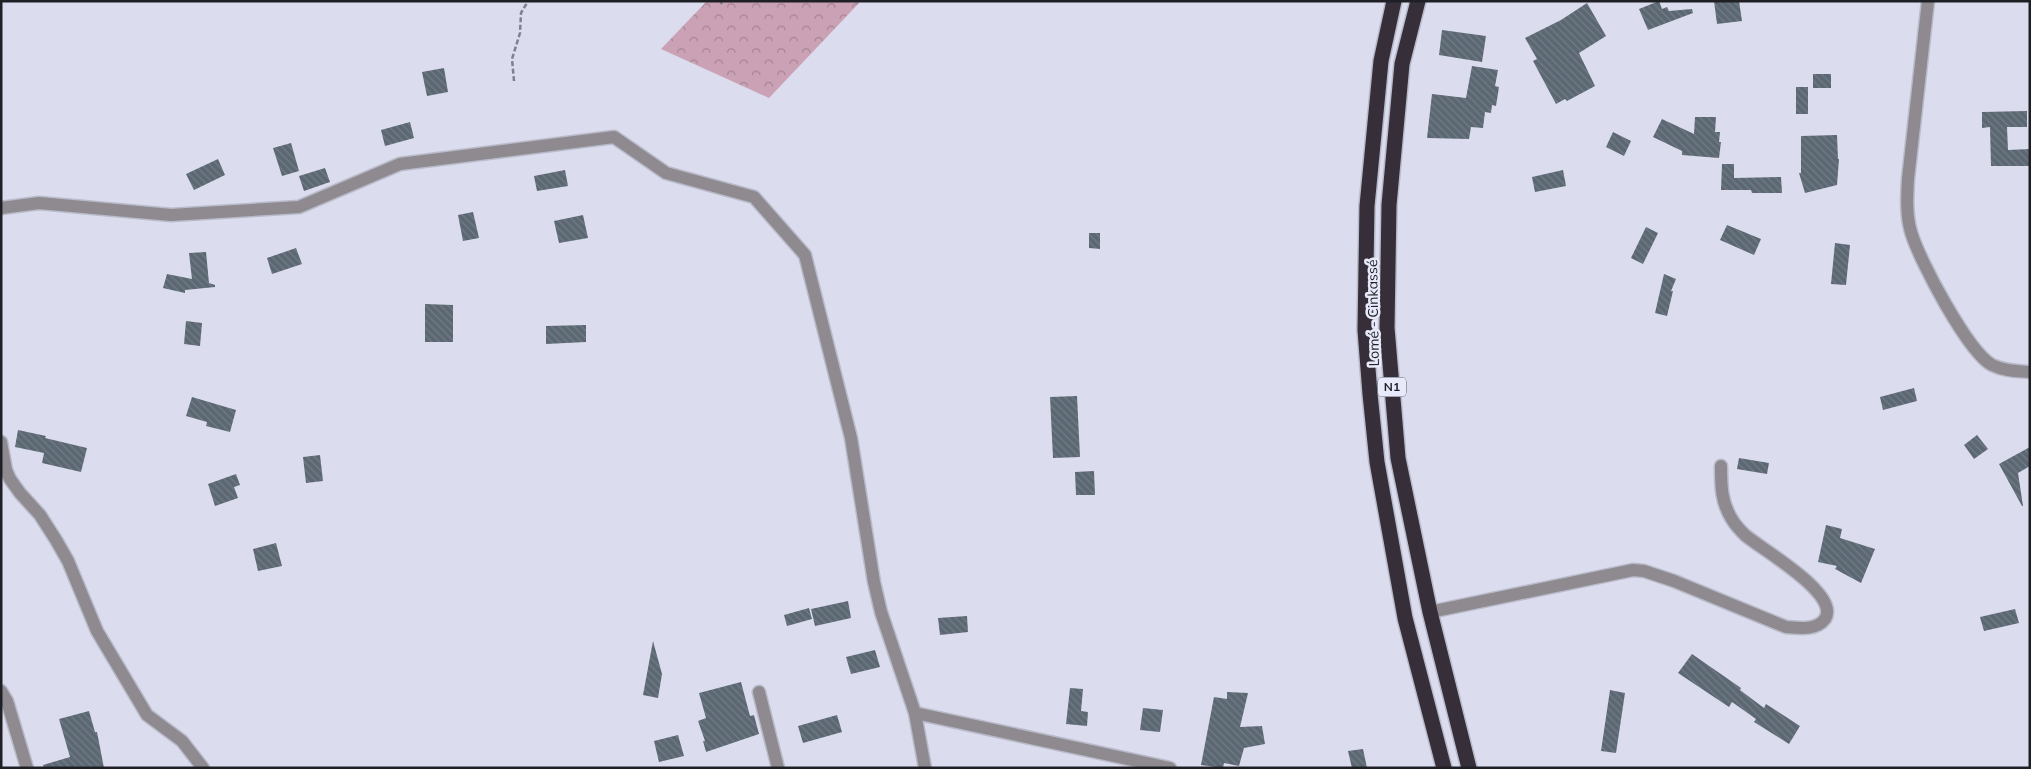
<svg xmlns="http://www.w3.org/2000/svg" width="2031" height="769" viewBox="0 0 2031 769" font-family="Mulish,sans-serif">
<defs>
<pattern id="forest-crowns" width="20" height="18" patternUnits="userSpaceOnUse" patternTransform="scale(1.25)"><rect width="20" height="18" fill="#cba2b5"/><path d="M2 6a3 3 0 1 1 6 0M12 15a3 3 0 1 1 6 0" fill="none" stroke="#a48493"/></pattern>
<pattern id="building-back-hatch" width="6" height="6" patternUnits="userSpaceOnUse" patternTransform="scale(1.25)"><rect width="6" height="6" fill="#5b6772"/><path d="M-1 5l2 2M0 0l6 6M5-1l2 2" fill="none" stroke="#737c85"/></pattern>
</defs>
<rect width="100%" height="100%" fill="#dbddee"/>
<path fill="url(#forest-crowns)" d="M 707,1 L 861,1 L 769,98 L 661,49 Z"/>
<path fill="url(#building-back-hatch)" d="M 1659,1 L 1662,9 L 1667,7 L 1669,11 L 1692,9 L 1693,13 L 1648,30 L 1639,9 Z
M 1714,1 L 1739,1 L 1742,21 L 1717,24 Z
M 1587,3 L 1606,36 L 1579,53 L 1595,86 L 1567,101 L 1565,99 L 1556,104 L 1533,61 L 1537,59 L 1525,38 L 1561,20 Z
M 1442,30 L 1486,36 L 1482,62 L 1439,55 Z
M 1472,66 L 1498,70 L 1495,86 L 1499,87 L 1496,106 L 1492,105 L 1491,113 L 1485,112 L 1483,128 L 1471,127 L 1469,139 L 1427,138 L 1432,94 L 1466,98 Z
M 444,68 L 448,92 L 427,96 L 422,72 Z
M 1813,74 L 1831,74 L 1831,88 L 1813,88 Z
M 1796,87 L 1808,87 L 1808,114 L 1796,114 Z
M 2027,111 L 2027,127 L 2007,127 L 2008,150 L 2030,149 L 2030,166 L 1991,166 L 1990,127 L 1982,128 L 1982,112 Z
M 1695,117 L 1716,117 L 1715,132 L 1720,132 L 1719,142 L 1721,142 L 1719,158 L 1682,155 L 1682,151 L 1653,137 L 1662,119 L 1694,134 Z
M 410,122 L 414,138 L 385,146 L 381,130 Z
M 1613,132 L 1631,141 L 1624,156 L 1606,147 Z
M 1837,135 L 1838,159 L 1839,159 L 1837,185 L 1805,193 L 1799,173 L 1801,173 L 1801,136 Z
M 291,143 L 299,171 L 282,176 L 273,148 Z
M 218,159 L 225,175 L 194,190 L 186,174 Z
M 1722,164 L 1734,164 L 1734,178 L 1781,177 L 1782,193 L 1752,193 L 1751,190 L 1721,190 Z
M 325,168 L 330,182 L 304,191 L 299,176 Z
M 565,170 L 568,186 L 537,191 L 534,176 Z
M 1563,170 L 1566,186 L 1535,192 L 1532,177 Z
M 473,212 L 479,238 L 463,241 L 458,215 Z
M 583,215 L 588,238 L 559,243 L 554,221 Z
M 1727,225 L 1761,239 L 1754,255 L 1720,240 Z
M 1646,227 L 1658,233 L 1643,264 L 1631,258 Z
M 1089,233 L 1100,233 L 1100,249 L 1089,248 Z
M 1835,243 L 1850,245 L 1846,285 L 1831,284 Z
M 296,248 L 302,264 L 272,274 L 267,258 Z
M 206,252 L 209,283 L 215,285 L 215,287 L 185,290 L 185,293 L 163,288 L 167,274 L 192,279 L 189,253 Z
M 1664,274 L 1676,279 L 1671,291 L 1673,291 L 1667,316 L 1655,313 Z
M 425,304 L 453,305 L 453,342 L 425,342 Z
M 186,321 L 202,323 L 200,346 L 184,344 Z
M 586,325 L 586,342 L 546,344 L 546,326 Z
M 1914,388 L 1917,401 L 1883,410 L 1880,397 Z
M 1077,396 L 1080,457 L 1053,458 L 1050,397 Z
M 192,397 L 236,410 L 230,432 L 206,426 L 207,422 L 186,416 Z
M 18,430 L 46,436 L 45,438 L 87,448 L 81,472 L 42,463 L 44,453 L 15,447 Z
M 1977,435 L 1988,449 L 1974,459 L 1964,445 Z
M 2030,447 L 2030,466 L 2018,473 L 2023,506 L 2022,506 L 1999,464 Z
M 320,455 L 323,481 L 306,483 L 303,457 Z
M 1739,458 L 1769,463 L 1767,474 L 1737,469 Z
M 1094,471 L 1095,495 L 1076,495 L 1075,472 Z
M 236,474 L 240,485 L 234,487 L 238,498 L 215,506 L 208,484 Z
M 1826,525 L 1842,529 L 1840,538 L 1875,549 L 1861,583 L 1835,569 L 1837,566 L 1818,562 Z
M 276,543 L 282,566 L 258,571 L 253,549 Z
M 848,601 L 851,618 L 815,626 L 811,609 Z
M 809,608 L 812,619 L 787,626 L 784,615 Z
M 2015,609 L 2019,623 L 1984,631 L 1980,617 Z
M 967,616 L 968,632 L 940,635 L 938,618 Z
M 653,641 L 662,674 L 658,698 L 643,695 Z
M 875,650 L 880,667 L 851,674 L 846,657 Z
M 1692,654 L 1741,688 L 1740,690 L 1764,708 L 1766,704 L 1800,726 L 1789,744 L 1754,722 L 1756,719 L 1732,702 L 1729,707 L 1678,673 Z
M 741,682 L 750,716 L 754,715 L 759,734 L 706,752 L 703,741 L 705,741 L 698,721 L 706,718 L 699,693 Z
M 1070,688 L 1083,689 L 1081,711 L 1088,712 L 1087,726 L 1066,724 Z
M 1610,690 L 1625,693 L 1616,753 L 1601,751 Z
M 1227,692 L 1248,693 L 1240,727 L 1262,726 L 1265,744 L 1244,748 L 1239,766 L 1224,763 L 1223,768 L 1201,765 L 1214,697 L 1227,699 Z
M 1143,708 L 1163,710 L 1160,732 L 1140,730 Z
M 89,711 L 95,732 L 97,732 L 104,768 L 44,768 L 43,765 L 70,757 L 59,719 Z
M 837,715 L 842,732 L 803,743 L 798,726 Z
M 678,735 L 684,756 L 659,762 L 654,741 Z
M 1363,749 L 1367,768 L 1352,768 L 1348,751 Z"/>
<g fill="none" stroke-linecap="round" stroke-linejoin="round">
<defs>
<path id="minor" d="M 1928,1 L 1908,179 C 1907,197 1906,215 1911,232 C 1919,260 1968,352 1992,365 C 2004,371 2017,371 2030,372
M 1,208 L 39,203 L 171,215 L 299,207 L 400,164 L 614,137 L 666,173 L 754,197 L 805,255 L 851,438 L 874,582 L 881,612 L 915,713 L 925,768
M 1,442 L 6,470 L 10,479 L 20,493 L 40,515 L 56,540 L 68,561 L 97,631 L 147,715 L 182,741 L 203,768
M 1430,612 L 1633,570 L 1644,571 L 1674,581 L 1786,627 C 1798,628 1816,631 1825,619 C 1841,594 1761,549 1745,535 C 1741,531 1736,526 1733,521 C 1721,503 1721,486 1721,466
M 1,691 L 7,701 L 27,768
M 759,692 L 778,768
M 915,713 L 1170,768"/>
<path id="highway" d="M 1394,1 L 1381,61 L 1367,206 L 1365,330 L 1370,394 L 1377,462 L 1405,618 L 1444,768
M 1418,1 L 1402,64 L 1389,205 L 1387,328 L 1398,458 L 1430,612 L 1469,768"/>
</defs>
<use href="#minor" stroke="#b9bbca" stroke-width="15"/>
<use href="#highway" stroke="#b9bbca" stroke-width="18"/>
<path stroke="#7f808c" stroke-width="2.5" stroke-dasharray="5 2.5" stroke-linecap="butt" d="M 720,1 L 722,4
M 514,81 L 512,59 L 520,33 L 521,13 L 528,1"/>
<use href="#minor" stroke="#8e8a90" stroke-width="12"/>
<use href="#highway" stroke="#362f3a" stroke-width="15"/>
</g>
<g text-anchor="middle" stroke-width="5" stroke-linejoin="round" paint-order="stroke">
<rect fill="#e8eafb" stroke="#5b5d66" stroke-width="1" x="1378" y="377.5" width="28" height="19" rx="4"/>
<g font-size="12" font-weight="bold" fill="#1f2026">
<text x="1392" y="391">N1</text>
</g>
<g font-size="14" fill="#1f2026" stroke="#e8eafb">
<text transform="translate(1373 313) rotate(-91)" y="5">Lomé - Cinkassé</text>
</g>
</g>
<rect width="2031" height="769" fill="none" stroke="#1f2026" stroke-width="5"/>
</svg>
